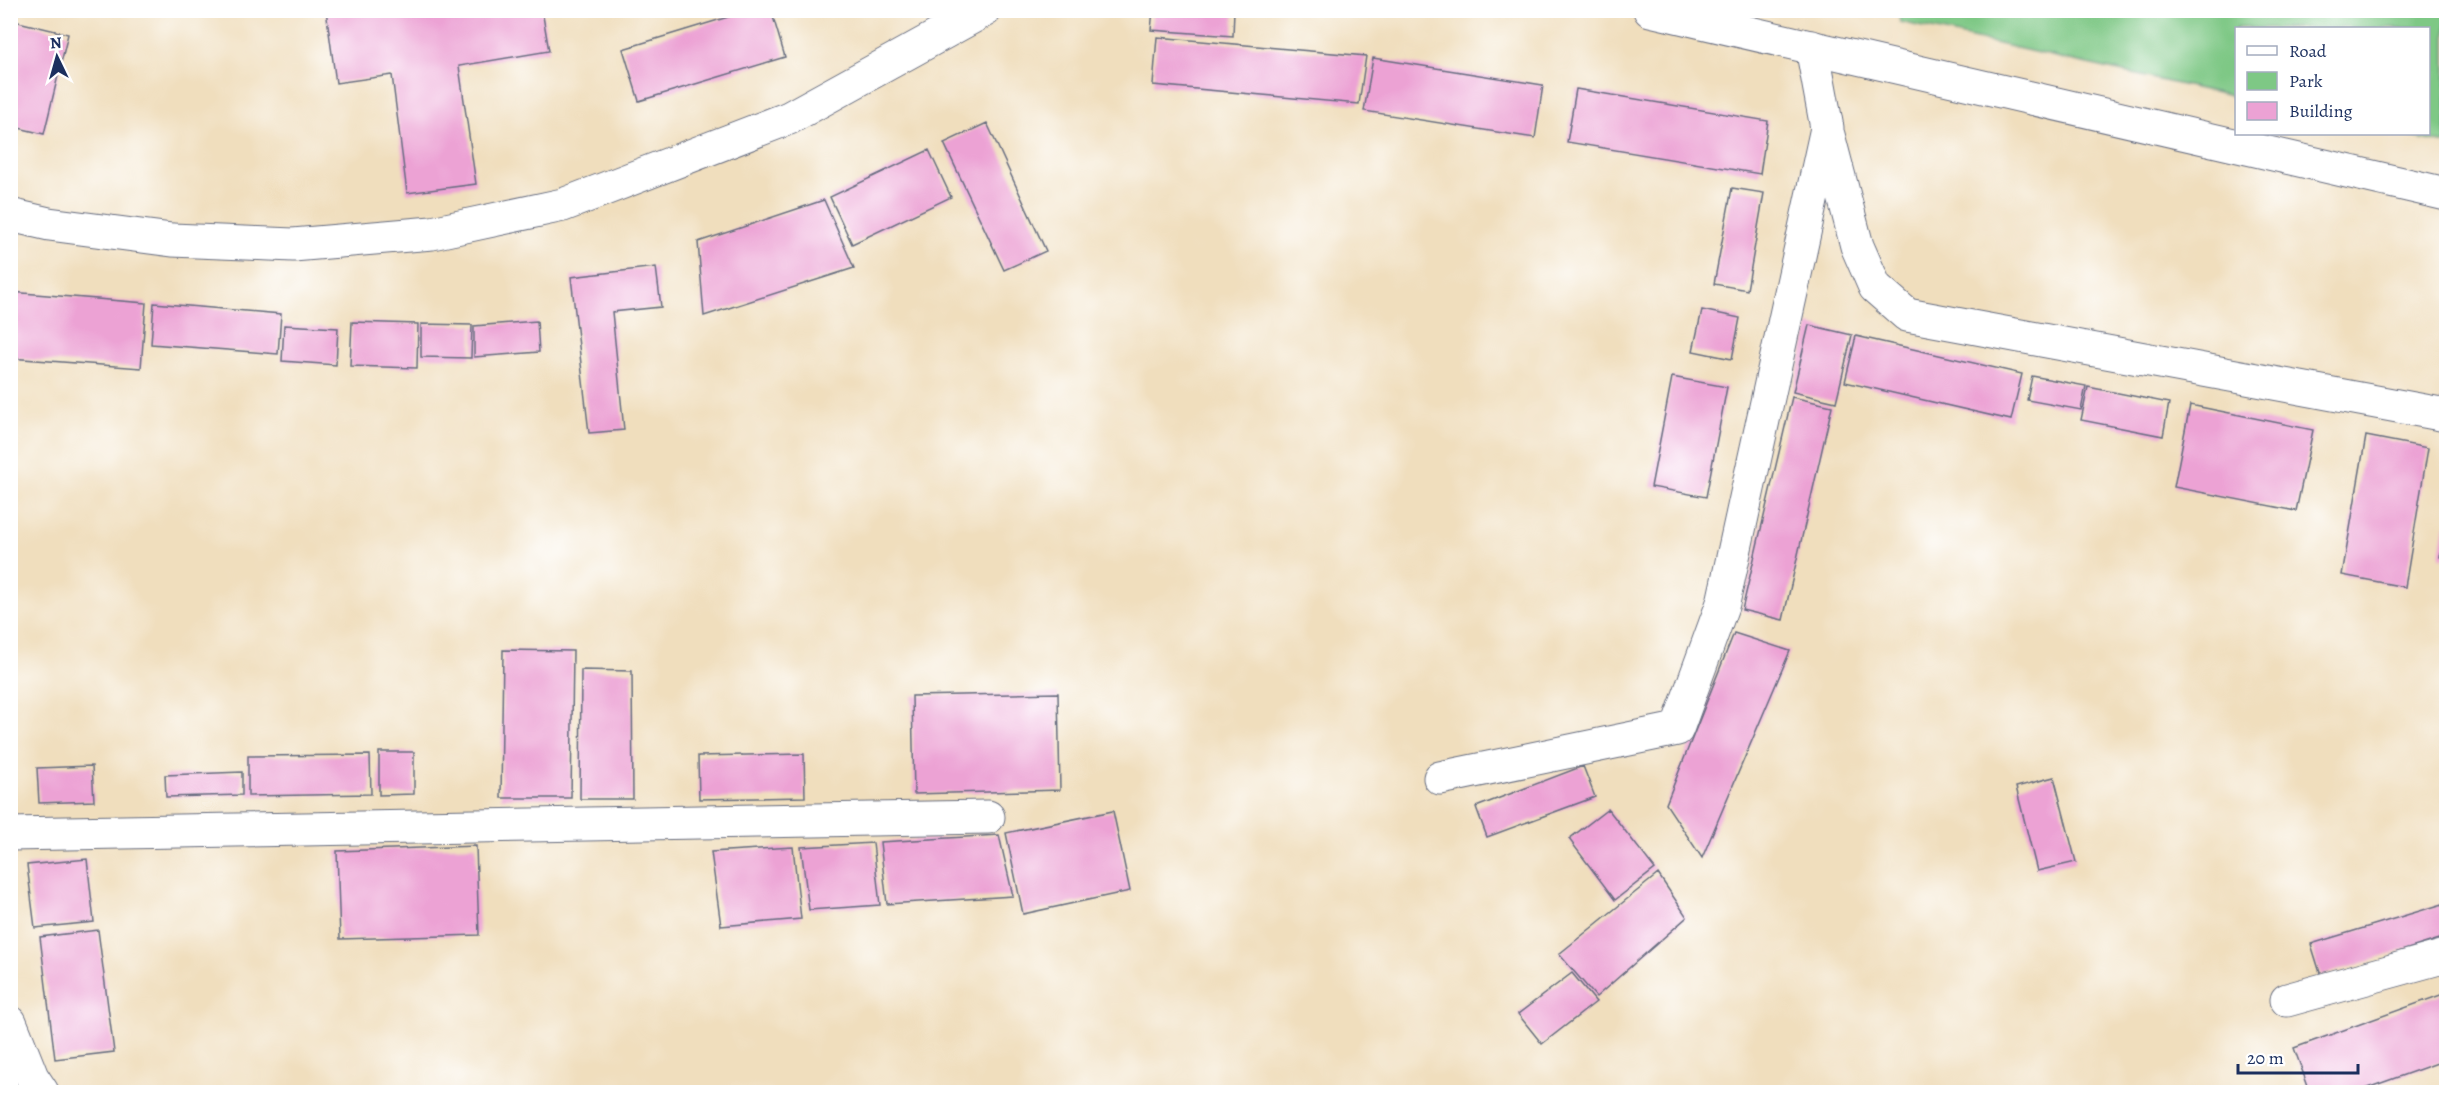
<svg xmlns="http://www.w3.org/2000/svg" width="2457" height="1103" viewBox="0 0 2457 1103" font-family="Alegreya,serif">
<rect width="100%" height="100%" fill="#fff"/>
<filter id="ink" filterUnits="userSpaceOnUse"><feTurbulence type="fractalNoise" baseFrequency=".0167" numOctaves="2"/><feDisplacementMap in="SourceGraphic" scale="12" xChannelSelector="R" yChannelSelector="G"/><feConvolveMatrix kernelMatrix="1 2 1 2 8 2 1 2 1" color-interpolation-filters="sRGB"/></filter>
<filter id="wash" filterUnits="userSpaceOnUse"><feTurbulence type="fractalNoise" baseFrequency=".008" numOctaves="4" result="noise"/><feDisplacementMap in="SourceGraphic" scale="24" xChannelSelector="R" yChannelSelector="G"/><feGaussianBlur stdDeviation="1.35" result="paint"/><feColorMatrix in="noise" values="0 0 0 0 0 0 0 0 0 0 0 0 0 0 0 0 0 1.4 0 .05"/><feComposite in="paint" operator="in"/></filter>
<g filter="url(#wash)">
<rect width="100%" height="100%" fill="#f0debd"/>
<path fill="#7ec885" stroke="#4c7c72" stroke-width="1.5" d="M 1898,11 L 2446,11 L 2446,144 L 2400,134 L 2428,134 L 2428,28 L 2236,28 L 2236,97 L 1900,22 Z"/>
<g id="blocks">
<path fill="#eca2d4" d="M 326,10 L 542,10 L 549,51 L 459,66 L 476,184 L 407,193 L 392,75 L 336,83 Z
M 751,10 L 771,10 L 785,57 L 639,101 L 623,49 Z
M 1153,10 L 1234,10 L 1233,36 L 1151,30 Z
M 10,20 L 68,34 L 44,134 L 10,126 Z
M 1157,37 L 1366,56 L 1359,104 L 1153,85 Z
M 1373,58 L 1543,85 L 1535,138 L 1364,111 Z
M 1576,89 L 1768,121 L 1760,174 L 1567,142 Z
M 987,123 L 1046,251 L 1004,270 L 944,143 Z
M 929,150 L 951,197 L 852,244 L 830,197 Z
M 1732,188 L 1764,193 L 1747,290 L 1714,284 Z
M 824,200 L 854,268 L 704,316 L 698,242 Z
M 656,267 L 661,307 L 612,312 L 624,430 L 589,433 L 571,277 Z
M 10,292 L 146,303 L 141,368 L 10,358 Z
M 154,303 L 281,314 L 278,354 L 151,344 Z
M 1702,310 L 1740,318 L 1732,359 L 1693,351 Z
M 537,321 L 539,352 L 474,357 L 474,326 Z
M 352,322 L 418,324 L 417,368 L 350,366 Z
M 421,324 L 472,325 L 471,358 L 421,357 Z
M 284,325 L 338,328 L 336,365 L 282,361 Z
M 1809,325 L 1852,335 L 1836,402 L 1793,392 Z
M 1856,336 L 2022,374 L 2011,420 L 1845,382 Z
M 2032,376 L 2086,386 L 2081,410 L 2027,400 Z
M 1672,377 L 1727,387 L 1706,497 L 1651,487 Z
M 2088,387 L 2169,403 L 2163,436 L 2081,420 Z
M 1792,397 L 1832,406 L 1783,620 L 1742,610 Z
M 2190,405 L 2313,430 L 2296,511 L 2174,487 Z
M 2366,436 L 2428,448 L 2405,587 L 2342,575 Z
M 2445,525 L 2446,525 L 2446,558 L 2440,557 Z
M 1734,633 L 1790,651 L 1702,858 L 1666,804 Z
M 503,650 L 573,651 L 571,798 L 501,798 Z
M 581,670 L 632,671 L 633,799 L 580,799 Z
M 1058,693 L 1060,790 L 914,794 L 912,696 Z
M 379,752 L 414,752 L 414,794 L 379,795 Z
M 804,754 L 805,797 L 699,799 L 698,756 Z
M 370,755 L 371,794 L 248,796 L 248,756 Z
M 92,766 L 94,801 L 39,803 L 37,768 Z
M 1583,766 L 1595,797 L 1487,837 L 1476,807 Z
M 242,772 L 242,795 L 166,797 L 165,775 Z
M 2054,777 L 2076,862 L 2037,871 L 2016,787 Z
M 1608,809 L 1655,869 L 1615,900 L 1569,839 Z
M 1113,811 L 1130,891 L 1023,914 L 1006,833 Z
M 999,835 L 1013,896 L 887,904 L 880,842 Z
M 873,843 L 880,905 L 809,910 L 801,847 Z
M 476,846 L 479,935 L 340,939 L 337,851 Z
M 793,847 L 801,919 L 721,926 L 711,852 Z
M 87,859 L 94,922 L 35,928 L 27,865 Z
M 1658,874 L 1687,917 L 1596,997 L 1559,954 Z
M 2446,903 L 2446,937 L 2321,976 L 2311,944 Z
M 98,930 L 114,1052 L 55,1059 L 40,937 Z
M 1572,973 L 1596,1002 L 1542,1044 L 1518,1014 Z
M 2446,993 L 2446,1060 L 2356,1092 L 2310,1092 L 2294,1048 Z"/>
</g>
</g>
<g filter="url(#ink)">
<use href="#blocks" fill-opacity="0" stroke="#666c7f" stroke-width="1.5"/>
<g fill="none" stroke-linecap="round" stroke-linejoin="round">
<defs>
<path id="street" d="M 1828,135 L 1857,246 L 1875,287 L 1907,315 L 2446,415
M 10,215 L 49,224 L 172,240 L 293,245 L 432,233 L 563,205 L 789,118 L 985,10
M 1440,778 L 1677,729 L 1723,603 L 1827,128 L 1812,47
M 10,834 L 988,817
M 2287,1000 L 2446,956
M 10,1022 L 32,1077 L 42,1092"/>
<path id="secondary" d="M 1650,10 L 2446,194"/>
</defs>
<use href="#street" stroke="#666c7f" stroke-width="35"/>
<use href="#secondary" stroke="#666c7f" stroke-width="35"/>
<use href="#street" stroke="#fff" stroke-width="33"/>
<use href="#secondary" stroke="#fff" stroke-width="33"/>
</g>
</g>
<rect width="2457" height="1103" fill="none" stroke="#fff" stroke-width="36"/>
<rect x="2235" y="27" width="195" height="108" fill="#ffffff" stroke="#a4acbf" stroke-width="1.5"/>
<rect x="2247" y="46" width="30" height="9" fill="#ffffff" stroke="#a4acbf" stroke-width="1.5"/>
<text x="2289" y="57" font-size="18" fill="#1b2f5e">Road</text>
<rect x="2247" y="72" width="30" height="18" fill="#7ec885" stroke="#a4acbf" stroke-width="1.5"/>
<text x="2289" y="87" font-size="18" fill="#1b2f5e">Park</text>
<rect x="2247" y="102" width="30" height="18" fill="#eca2d4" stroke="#a4acbf" stroke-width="1.5"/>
<text x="2289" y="117" font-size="18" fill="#1b2f5e">Building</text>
<g transform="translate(57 57) rotate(355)" stroke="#ffffff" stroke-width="4.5" paint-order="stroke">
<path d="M0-4.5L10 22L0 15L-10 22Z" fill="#1b2f5e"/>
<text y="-9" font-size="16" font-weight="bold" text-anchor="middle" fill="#1b2f5e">N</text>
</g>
<path d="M2238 1064v9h120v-9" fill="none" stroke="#1b2f5e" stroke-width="3"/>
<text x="2247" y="1064" font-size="18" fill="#1b2f5e" stroke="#ffffff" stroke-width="4.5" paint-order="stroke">20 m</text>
</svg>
